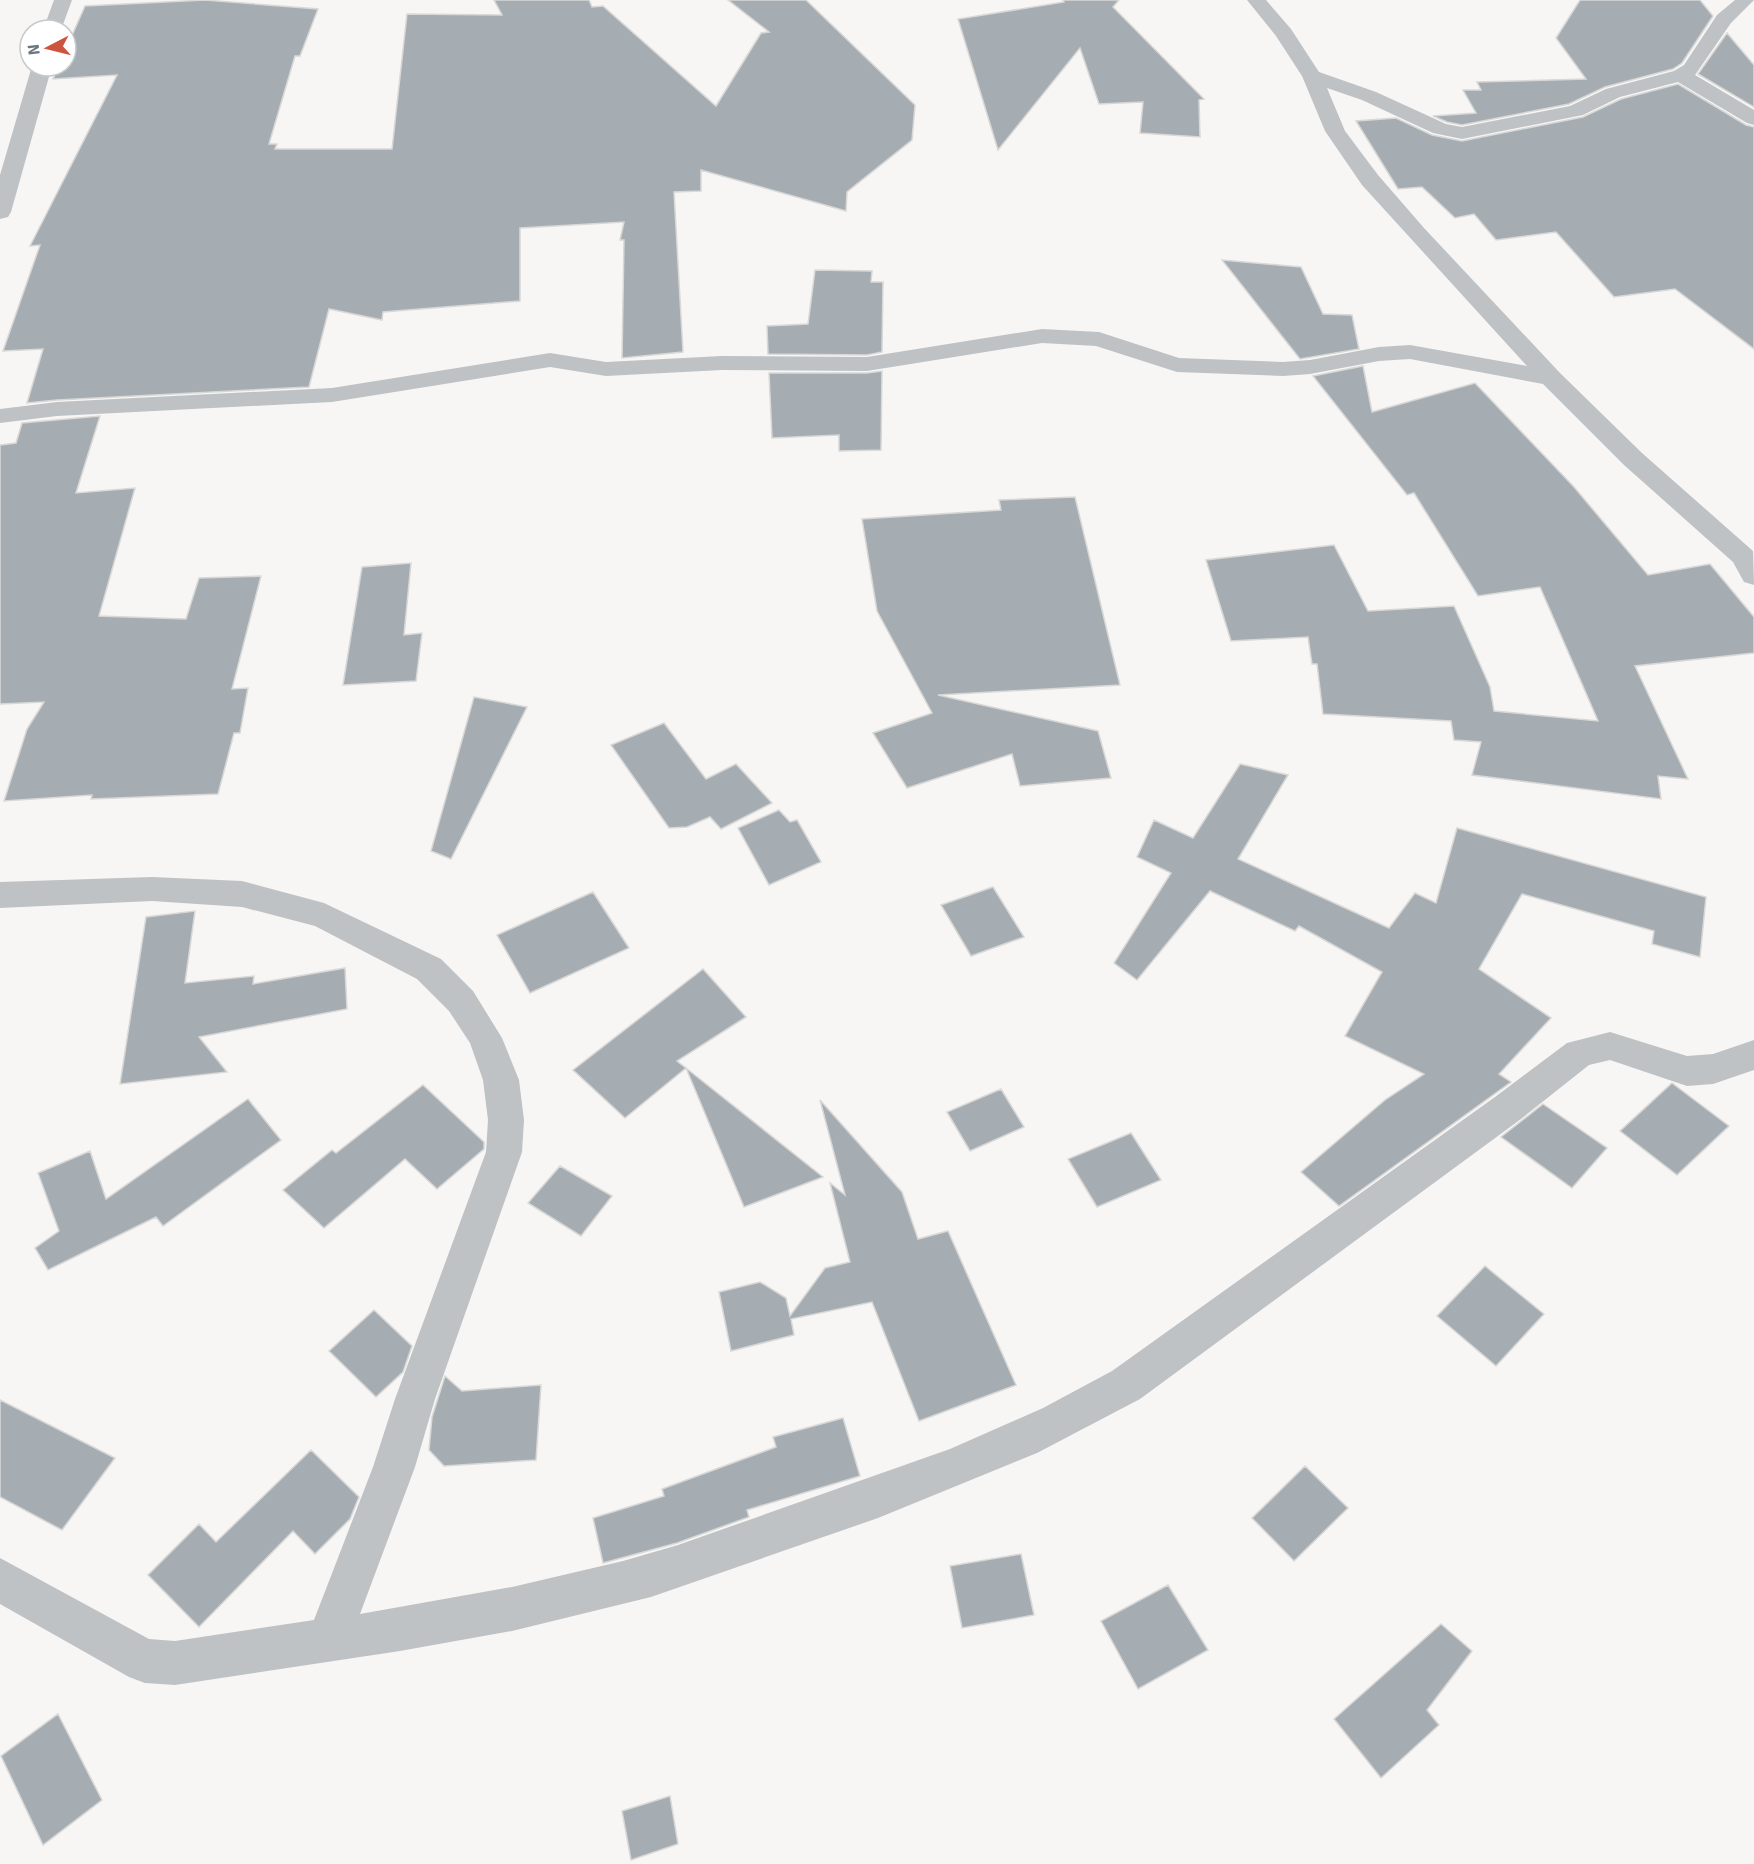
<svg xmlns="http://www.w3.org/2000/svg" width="1754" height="1864" viewBox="0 0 1754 1864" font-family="Signika,sans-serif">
<rect width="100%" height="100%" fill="#f7f6f4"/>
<path fill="#a6adb2" stroke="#d8d8d7" stroke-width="1.5" d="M 205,0 L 318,9 L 300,56 L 295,56 L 269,144 L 277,144 L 275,149 L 392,149 L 407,14 L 502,15 L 494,0 L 589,0 L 592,7 L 603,6 L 716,106 L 761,33 L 769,32 L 728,0 L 806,0 L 915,105 L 912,140 L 847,192 L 846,211 L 701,170 L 701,191 L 674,192 L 683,352 L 622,358 L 624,240 L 620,240 L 624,222 L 520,228 L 520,301 L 383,312 L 382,320 L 329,309 L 309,387 L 57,400 L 27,403 L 43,349 L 3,351 L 40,245 L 30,246 L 117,75 L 53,79 L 59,66 L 66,66 L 66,49 L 85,6 Z
M 1063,0 L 1119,0 L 1113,7 L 1204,99 L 1199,100 L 1200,137 L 1140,133 L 1143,102 L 1099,104 L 1080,48 L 998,150 L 958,19 L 1064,2 Z
M 1580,0 L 1700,0 L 1713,16 L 1682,63 L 1673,69 L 1605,87 L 1569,104 L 1462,125 L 1447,122 L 1433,116 L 1476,113 L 1463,90 L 1481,90 L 1477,82 L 1586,79 L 1556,38 Z
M 1727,33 L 1754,65 L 1754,107 L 1698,74 Z
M 1678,84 L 1746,125 L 1754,127 L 1754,349 L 1675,289 L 1614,297 L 1556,232 L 1496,240 L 1474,214 L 1455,218 L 1422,187 L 1398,189 L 1356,121 L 1396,118 L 1432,135 L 1462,141 L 1583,117 L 1621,99 Z
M 1222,260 L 1301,267 L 1323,314 L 1352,315 L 1359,349 L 1300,359 Z
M 815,270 L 872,271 L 871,282 L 883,282 L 882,352 L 867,355 L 768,354 L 767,326 L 808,324 Z
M 1363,366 L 1372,412 L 1475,383 L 1574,487 L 1648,575 L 1710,564 L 1754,617 L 1754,653 L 1635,666 L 1688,779 L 1658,776 L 1661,799 L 1472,775 L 1481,742 L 1454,740 L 1451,721 L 1323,714 L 1317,664 L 1312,664 L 1308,637 L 1231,641 L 1206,560 L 1334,545 L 1368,611 L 1454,606 L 1490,687 L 1494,711 L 1598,721 L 1540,587 L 1478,596 L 1414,493 L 1407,495 L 1313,376 Z
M 882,371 L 881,450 L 839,451 L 839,435 L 772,438 L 769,373 L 867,373 Z
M 100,416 L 76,493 L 135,488 L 99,616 L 186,619 L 199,578 L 261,576 L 232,689 L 248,688 L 240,733 L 234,733 L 218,794 L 91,799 L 92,795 L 4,801 L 27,729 L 44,702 L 0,704 L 0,445 L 16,443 L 22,423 Z
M 1075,497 L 1120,685 L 938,695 L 1098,731 L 1111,778 L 1020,786 L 1012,754 L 907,788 L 873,733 L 932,713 L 877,611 L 862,519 L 1001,510 L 999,500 Z
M 411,563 L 404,635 L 422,633 L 416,681 L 343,685 L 362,567 Z
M 474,697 L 527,707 L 451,859 L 431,851 Z
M 664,723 L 706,779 L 736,764 L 772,803 L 721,829 L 710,817 L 687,827 L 669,828 L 611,745 Z
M 1240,764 L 1288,775 L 1238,859 L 1389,928 L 1415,893 L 1436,903 L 1457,828 L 1706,897 L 1700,957 L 1652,944 L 1654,931 L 1522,894 L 1479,969 L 1551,1018 L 1499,1074 L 1511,1082 L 1339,1206 L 1301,1172 L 1385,1100 L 1424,1074 L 1345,1036 L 1382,972 L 1299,926 L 1295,931 L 1210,891 L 1137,980 L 1114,963 L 1171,873 L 1137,857 L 1154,820 L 1193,838 Z
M 779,810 L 790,822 L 797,820 L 821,862 L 769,885 L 738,828 Z
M 993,887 L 1024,937 L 971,956 L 941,905 Z
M 593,892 L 629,948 L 530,993 L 497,935 Z
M 195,911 L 185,983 L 254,976 L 253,984 L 345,968 L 347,1009 L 199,1037 L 227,1072 L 120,1084 L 146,917 Z
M 703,969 L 746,1017 L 677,1061 L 686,1068 L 625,1118 L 573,1070 Z
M 686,1068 L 823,1177 L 744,1207 Z
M 1672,1083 L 1729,1126 L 1677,1175 L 1620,1131 Z
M 423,1085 L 484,1142 L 484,1149 L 437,1189 L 405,1159 L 324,1228 L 283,1190 L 332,1150 L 336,1153 Z
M 1001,1089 L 1024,1127 L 970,1151 L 947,1112 Z
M 248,1099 L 281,1140 L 163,1226 L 156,1217 L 48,1270 L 35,1248 L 59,1231 L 38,1173 L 90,1151 L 106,1199 Z
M 820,1100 L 902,1192 L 918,1239 L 948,1231 L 1016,1385 L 919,1421 L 872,1302 L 791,1319 L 794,1335 L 731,1351 L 719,1292 L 760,1282 L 786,1298 L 790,1316 L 825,1268 L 850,1262 L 830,1183 L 845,1195 Z
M 1543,1104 L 1607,1148 L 1572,1188 L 1501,1137 Z
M 1131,1133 L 1161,1180 L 1097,1207 L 1068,1159 Z
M 560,1166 L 612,1196 L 581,1236 L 528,1203 Z
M 1485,1266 L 1544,1314 L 1496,1366 L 1437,1316 Z
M 374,1310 L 412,1346 L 403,1372 L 376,1397 L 329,1351 Z
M 445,1376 L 462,1391 L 541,1385 L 536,1460 L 444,1466 L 429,1450 L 432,1417 Z
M 0,1400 L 115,1458 L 62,1530 L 0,1497 Z
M 843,1418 L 860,1476 L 747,1510 L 749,1517 L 677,1543 L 603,1563 L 593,1518 L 664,1496 L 662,1489 L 776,1447 L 773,1437 Z
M 311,1450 L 359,1497 L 350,1519 L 315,1554 L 293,1531 L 199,1627 L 148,1575 L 199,1524 L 216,1542 Z
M 1305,1466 L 1348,1508 L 1294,1561 L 1252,1518 Z
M 1021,1554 L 1034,1615 L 962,1628 L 950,1566 Z
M 1168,1585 L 1208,1650 L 1138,1689 L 1101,1621 Z
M 1441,1624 L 1472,1651 L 1427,1710 L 1439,1725 L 1381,1778 L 1334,1719 Z
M 58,1714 L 102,1800 L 43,1845 L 1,1756 Z
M 670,1796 L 678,1844 L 631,1860 L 622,1811 Z"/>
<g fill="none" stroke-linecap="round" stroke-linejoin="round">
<path fill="#bec2c5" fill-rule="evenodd" d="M 54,0 L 72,0 L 61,30 L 43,30 Z
M 1247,0 L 1266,0 L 1291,29 L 1319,72 L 1376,92 L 1446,124 L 1462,127 L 1570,106 L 1606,89 L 1674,71 L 1684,65 L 1717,15 L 1735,0 L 1754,0 L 1731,23 L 1695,75 L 1754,110 L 1754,125 L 1747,123 L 1678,82 L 1620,97 L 1583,115 L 1462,139 L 1433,133 L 1362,100 L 1327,88 L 1345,131 L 1378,175 L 1424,228 L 1560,373 L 1642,453 L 1753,551 L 1754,585 L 1744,582 L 1733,562 L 1624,465 L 1543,384 L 1410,359 L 1379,361 L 1310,374 L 1283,376 L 1177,372 L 1096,346 L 1042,343 L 867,371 L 722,370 L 606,376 L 550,367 L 332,402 L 57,416 L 0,423 L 0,409 L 57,402 L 332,388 L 550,353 L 606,362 L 722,356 L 867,357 L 1042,329 L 1099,332 L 1179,358 L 1283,362 L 1310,360 L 1379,347 L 1410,345 L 1527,366 L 1362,185 L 1325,131 L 1302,76 L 1276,36 Z
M 32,66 L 52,66 L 11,212 L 8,217 L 0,219 L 0,175 Z
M 152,877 L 242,881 L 324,903 L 441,959 L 473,991 L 502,1038 L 519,1080 L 524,1120 L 522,1152 L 435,1399 L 415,1467 L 360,1614 L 512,1587 L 623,1561 L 678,1545 L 950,1449 L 1043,1408 L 1112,1371 L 1495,1097 L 1567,1043 L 1610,1032 L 1687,1056 L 1713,1054 L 1754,1040 L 1754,1070 L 1713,1084 L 1687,1086 L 1610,1060 L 1589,1065 L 1521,1119 L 1140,1399 L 1037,1453 L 878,1518 L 651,1597 L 512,1631 L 400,1651 L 175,1685 L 145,1683 L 129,1677 L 0,1604 L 0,1558 L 149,1639 L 175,1641 L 314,1620 L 373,1467 L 395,1399 L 486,1152 L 488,1120 L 483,1080 L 470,1043 L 449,1011 L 417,979 L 315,926 L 242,907 L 152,901 L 0,908 L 0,882 Z"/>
</g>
<g transform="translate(48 48) rotate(263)"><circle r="28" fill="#ffffff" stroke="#c3c9cd" stroke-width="1.5"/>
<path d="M0-4.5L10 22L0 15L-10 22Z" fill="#cd543e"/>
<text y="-9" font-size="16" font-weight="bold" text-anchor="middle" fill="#6a7881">N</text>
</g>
</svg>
